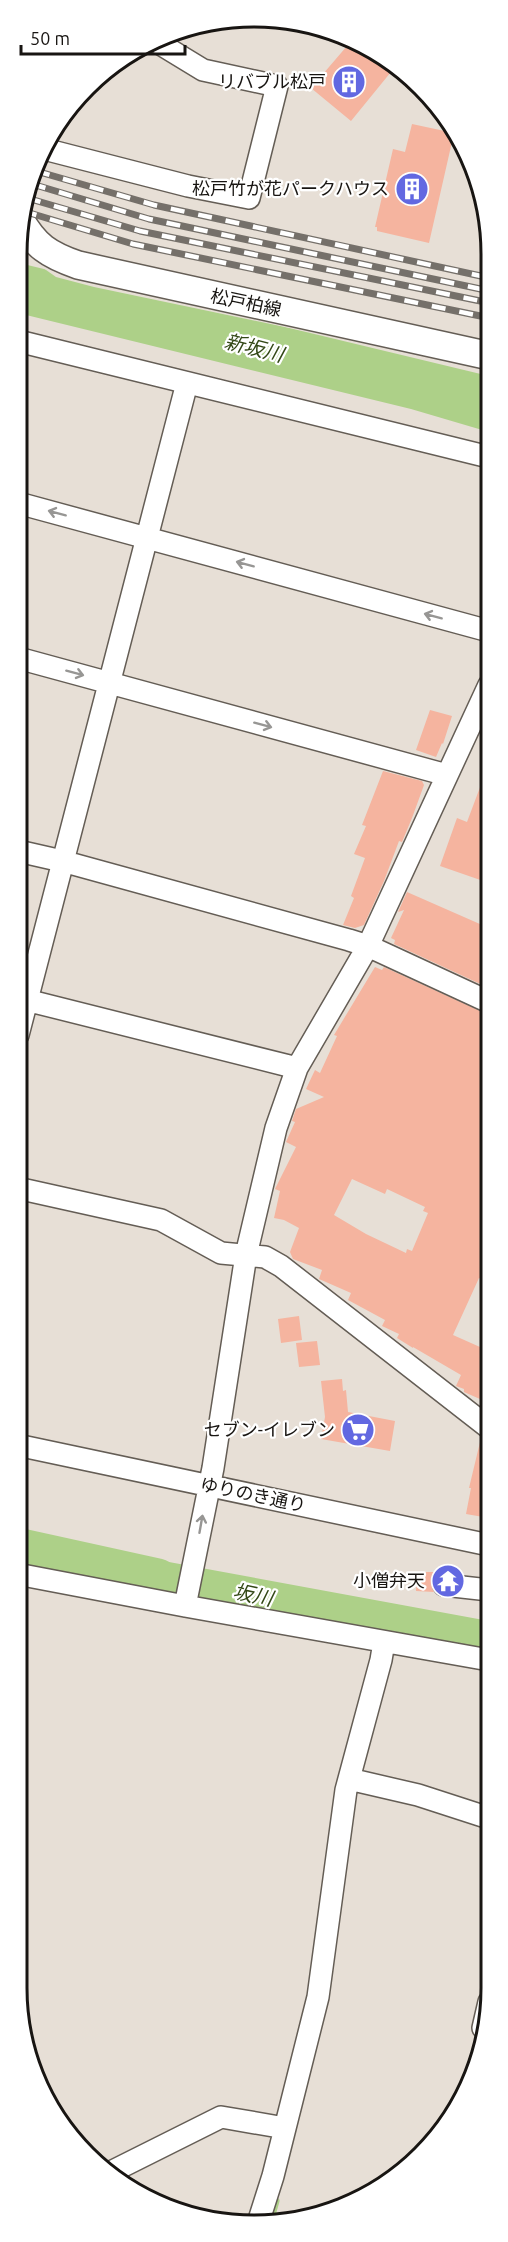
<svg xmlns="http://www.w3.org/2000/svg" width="508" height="2242" viewBox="0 0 508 2242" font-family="Ubuntu,'Noto Sans JP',sans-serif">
<rect width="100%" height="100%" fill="#e7dfd6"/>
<path fill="#add088" d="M 19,263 L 489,376 L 489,432 L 411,409 L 18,313 Z
M 109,1551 L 489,1621 L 489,1652 L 102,1585 Z"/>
<path fill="#e7dfd6" d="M 39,265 L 342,339 L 94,287 L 56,277 Z"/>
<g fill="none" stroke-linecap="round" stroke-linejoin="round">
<path stroke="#add088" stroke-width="7" d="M 270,2222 L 276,2201"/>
<path stroke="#add088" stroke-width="39" d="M 17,1547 L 158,1578"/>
</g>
<path fill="#f5b49f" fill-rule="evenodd" d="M 353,39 L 359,41 L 395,67 L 351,121 L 311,88 Z
M 412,124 L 454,133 L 429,243 L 377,231 L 377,227 L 375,227 L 393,149 L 405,152 Z
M 430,710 L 452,716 L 443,744 L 442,743 L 436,757 L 416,750 Z
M 488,766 L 489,767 L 489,883 L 440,866 L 457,818 L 467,822 Z
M 383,771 L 422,781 L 424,785 L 412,818 L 402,842 L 399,841 L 384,881 L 364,925 L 355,928 L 343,925 L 354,898 L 351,896 L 365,858 L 354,854 L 366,826 L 362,825 Z
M 407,892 L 489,928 L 489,988 L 394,944 L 395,940 L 391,938 L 404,910 L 398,912 Z
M 375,967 L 382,970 L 384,967 L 489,1015 L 489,1282 L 479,1278 L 453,1335 L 489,1351 L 489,1403 L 464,1392 L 464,1389 L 456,1386 L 461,1375 L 413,1347 L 413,1348 L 397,1338 L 399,1334 L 382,1326 L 385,1320 L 348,1300 L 351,1293 L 319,1279 L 322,1270 L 293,1259 L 290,1252 L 299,1228 L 284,1220 L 274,1218 L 280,1191 L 275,1189 L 296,1147 L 286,1142 L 295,1122 L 292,1121 L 296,1109 L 324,1097 L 306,1089 L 315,1070 L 320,1073 L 337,1036 L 334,1035 ZM 352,1179 L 385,1194 L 387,1189 L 425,1207 L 423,1211 L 428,1213 L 412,1251 L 407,1249 L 406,1253 L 366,1234 L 334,1215 Z
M 299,1316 L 302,1340 L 281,1343 L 278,1319 Z
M 317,1341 L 320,1365 L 299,1367 L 296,1343 Z
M 342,1379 L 343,1391 L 346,1390 L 348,1412 L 395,1421 L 390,1451 L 321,1439 L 325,1417 L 321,1381 Z
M 481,1438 L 489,1440 L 489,1518 L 466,1514 L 471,1488 L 469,1488 Z
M 417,1572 L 435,1572 L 431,1584 L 434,1592 L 416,1591 Z"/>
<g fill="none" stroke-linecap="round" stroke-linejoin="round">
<defs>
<path id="minor" d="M 44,149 L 188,186 L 249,198 L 277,86 L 203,70 L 157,42
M 18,341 L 489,457
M 18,503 L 489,631
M 18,658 L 447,775
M 18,851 L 62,861 L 349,940 L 368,946 L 489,1002
M 18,998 L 297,1068
M 18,1035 L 187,383
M 17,1188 L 161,1220 L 221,1253 L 265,1257 L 281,1266 L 489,1428
M 17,1445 L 489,1545
M 17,1574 L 185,1606 L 489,1660
M 444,1585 L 489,1590
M 185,1606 L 213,1468 L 246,1255 L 276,1128 L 297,1068 L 368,946 L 489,685
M 349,1779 L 418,1795 L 489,1818
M 486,2028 L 483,2028 L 489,2002
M 111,2172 L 221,2117 L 285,2128
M 258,2223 L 273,2176 L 318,1997 L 346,1790 L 381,1660 L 384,1642"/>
<path id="major" d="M 20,219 C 35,246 49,255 78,265 L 490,356"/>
</defs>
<use href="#minor" stroke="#645d55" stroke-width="24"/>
<use href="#major" stroke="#645d55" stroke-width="30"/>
<use href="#minor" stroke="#fff" stroke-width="21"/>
<use href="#major" stroke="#fff" stroke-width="27"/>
<defs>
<path id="rail" d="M 36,171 L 154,205 L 490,278
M 32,184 L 149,219 L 490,291
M 27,198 L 140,231 L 490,303
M 23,211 L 133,244 L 490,318"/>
</defs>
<use href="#rail" stroke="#75706a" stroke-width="7"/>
<use href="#rail" stroke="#fff" stroke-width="4.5" stroke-dasharray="14" stroke-linecap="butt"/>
</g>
<defs><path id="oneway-shaft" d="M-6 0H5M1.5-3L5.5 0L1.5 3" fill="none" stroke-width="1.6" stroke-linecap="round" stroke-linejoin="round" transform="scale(1.5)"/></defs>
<g stroke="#979694">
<use href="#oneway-shaft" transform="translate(57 513) rotate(-165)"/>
<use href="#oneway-shaft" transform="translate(245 564) rotate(-165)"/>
<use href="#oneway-shaft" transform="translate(433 616) rotate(-165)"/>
<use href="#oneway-shaft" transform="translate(75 673) rotate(15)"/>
<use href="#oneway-shaft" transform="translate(263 725) rotate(15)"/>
<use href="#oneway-shaft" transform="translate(201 1524) rotate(-80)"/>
</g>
<defs>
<symbol id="building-disc" viewBox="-11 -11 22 22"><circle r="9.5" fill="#6268e1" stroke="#fff"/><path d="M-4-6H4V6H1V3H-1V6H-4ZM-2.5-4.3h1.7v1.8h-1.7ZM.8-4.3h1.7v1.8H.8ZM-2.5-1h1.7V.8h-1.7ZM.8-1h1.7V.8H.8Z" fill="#fff"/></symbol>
<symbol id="supermarket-disc" viewBox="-11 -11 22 22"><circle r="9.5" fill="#6268e1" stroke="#fff"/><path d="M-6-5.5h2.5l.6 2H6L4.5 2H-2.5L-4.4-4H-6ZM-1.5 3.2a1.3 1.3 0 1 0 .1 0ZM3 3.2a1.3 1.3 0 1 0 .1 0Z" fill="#fff"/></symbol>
<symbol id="temple-disc" viewBox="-11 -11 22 22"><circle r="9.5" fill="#6268e1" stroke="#fff"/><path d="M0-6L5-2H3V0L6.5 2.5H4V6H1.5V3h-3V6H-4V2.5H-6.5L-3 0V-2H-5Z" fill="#fff"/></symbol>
</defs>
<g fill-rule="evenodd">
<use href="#building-disc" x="330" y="63" width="38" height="38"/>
<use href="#building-disc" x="393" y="170" width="38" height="38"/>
<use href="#supermarket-disc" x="339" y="1411" width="38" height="38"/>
<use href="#temple-disc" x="429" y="1562" width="38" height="38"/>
</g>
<g text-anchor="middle" stroke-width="4.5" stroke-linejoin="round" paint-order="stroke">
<g font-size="18" fill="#181512" stroke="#fff" text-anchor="end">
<text x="326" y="88">リバブル松戸</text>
<text x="389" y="195">松戸竹が花パークハウス</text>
<text x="335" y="1436">セブン-イレブン</text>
<text x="425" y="1587">小僧弁天</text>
</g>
<g font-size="18" fill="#181512" stroke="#fff">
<text transform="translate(246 303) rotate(12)" y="6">松戸柏線</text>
<text transform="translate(253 1495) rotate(12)" y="6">ゆりのき通り</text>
</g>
<g font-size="20" font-style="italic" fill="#334816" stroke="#fff">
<text transform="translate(254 348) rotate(14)" y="7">新坂川</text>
<text transform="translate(253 1595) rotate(12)" y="7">坂川</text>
</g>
</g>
<path d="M0 0H508V2242H0ZM254 27H254A227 227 0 0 1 481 254V1988A227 227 0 0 1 254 2215H254A227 227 0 0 1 27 1988V254A227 227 0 0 1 254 27Z" fill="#fff" fill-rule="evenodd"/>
<path fill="none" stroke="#181512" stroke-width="3" d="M254 27H254A227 227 0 0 1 481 254V1988A227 227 0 0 1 254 2215H254A227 227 0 0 1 27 1988V254A227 227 0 0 1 254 27Z"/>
<path d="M21 45v9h164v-9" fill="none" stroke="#181512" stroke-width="3"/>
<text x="30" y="45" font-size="18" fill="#181512" stroke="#ffffff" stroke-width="4.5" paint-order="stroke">50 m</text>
</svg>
